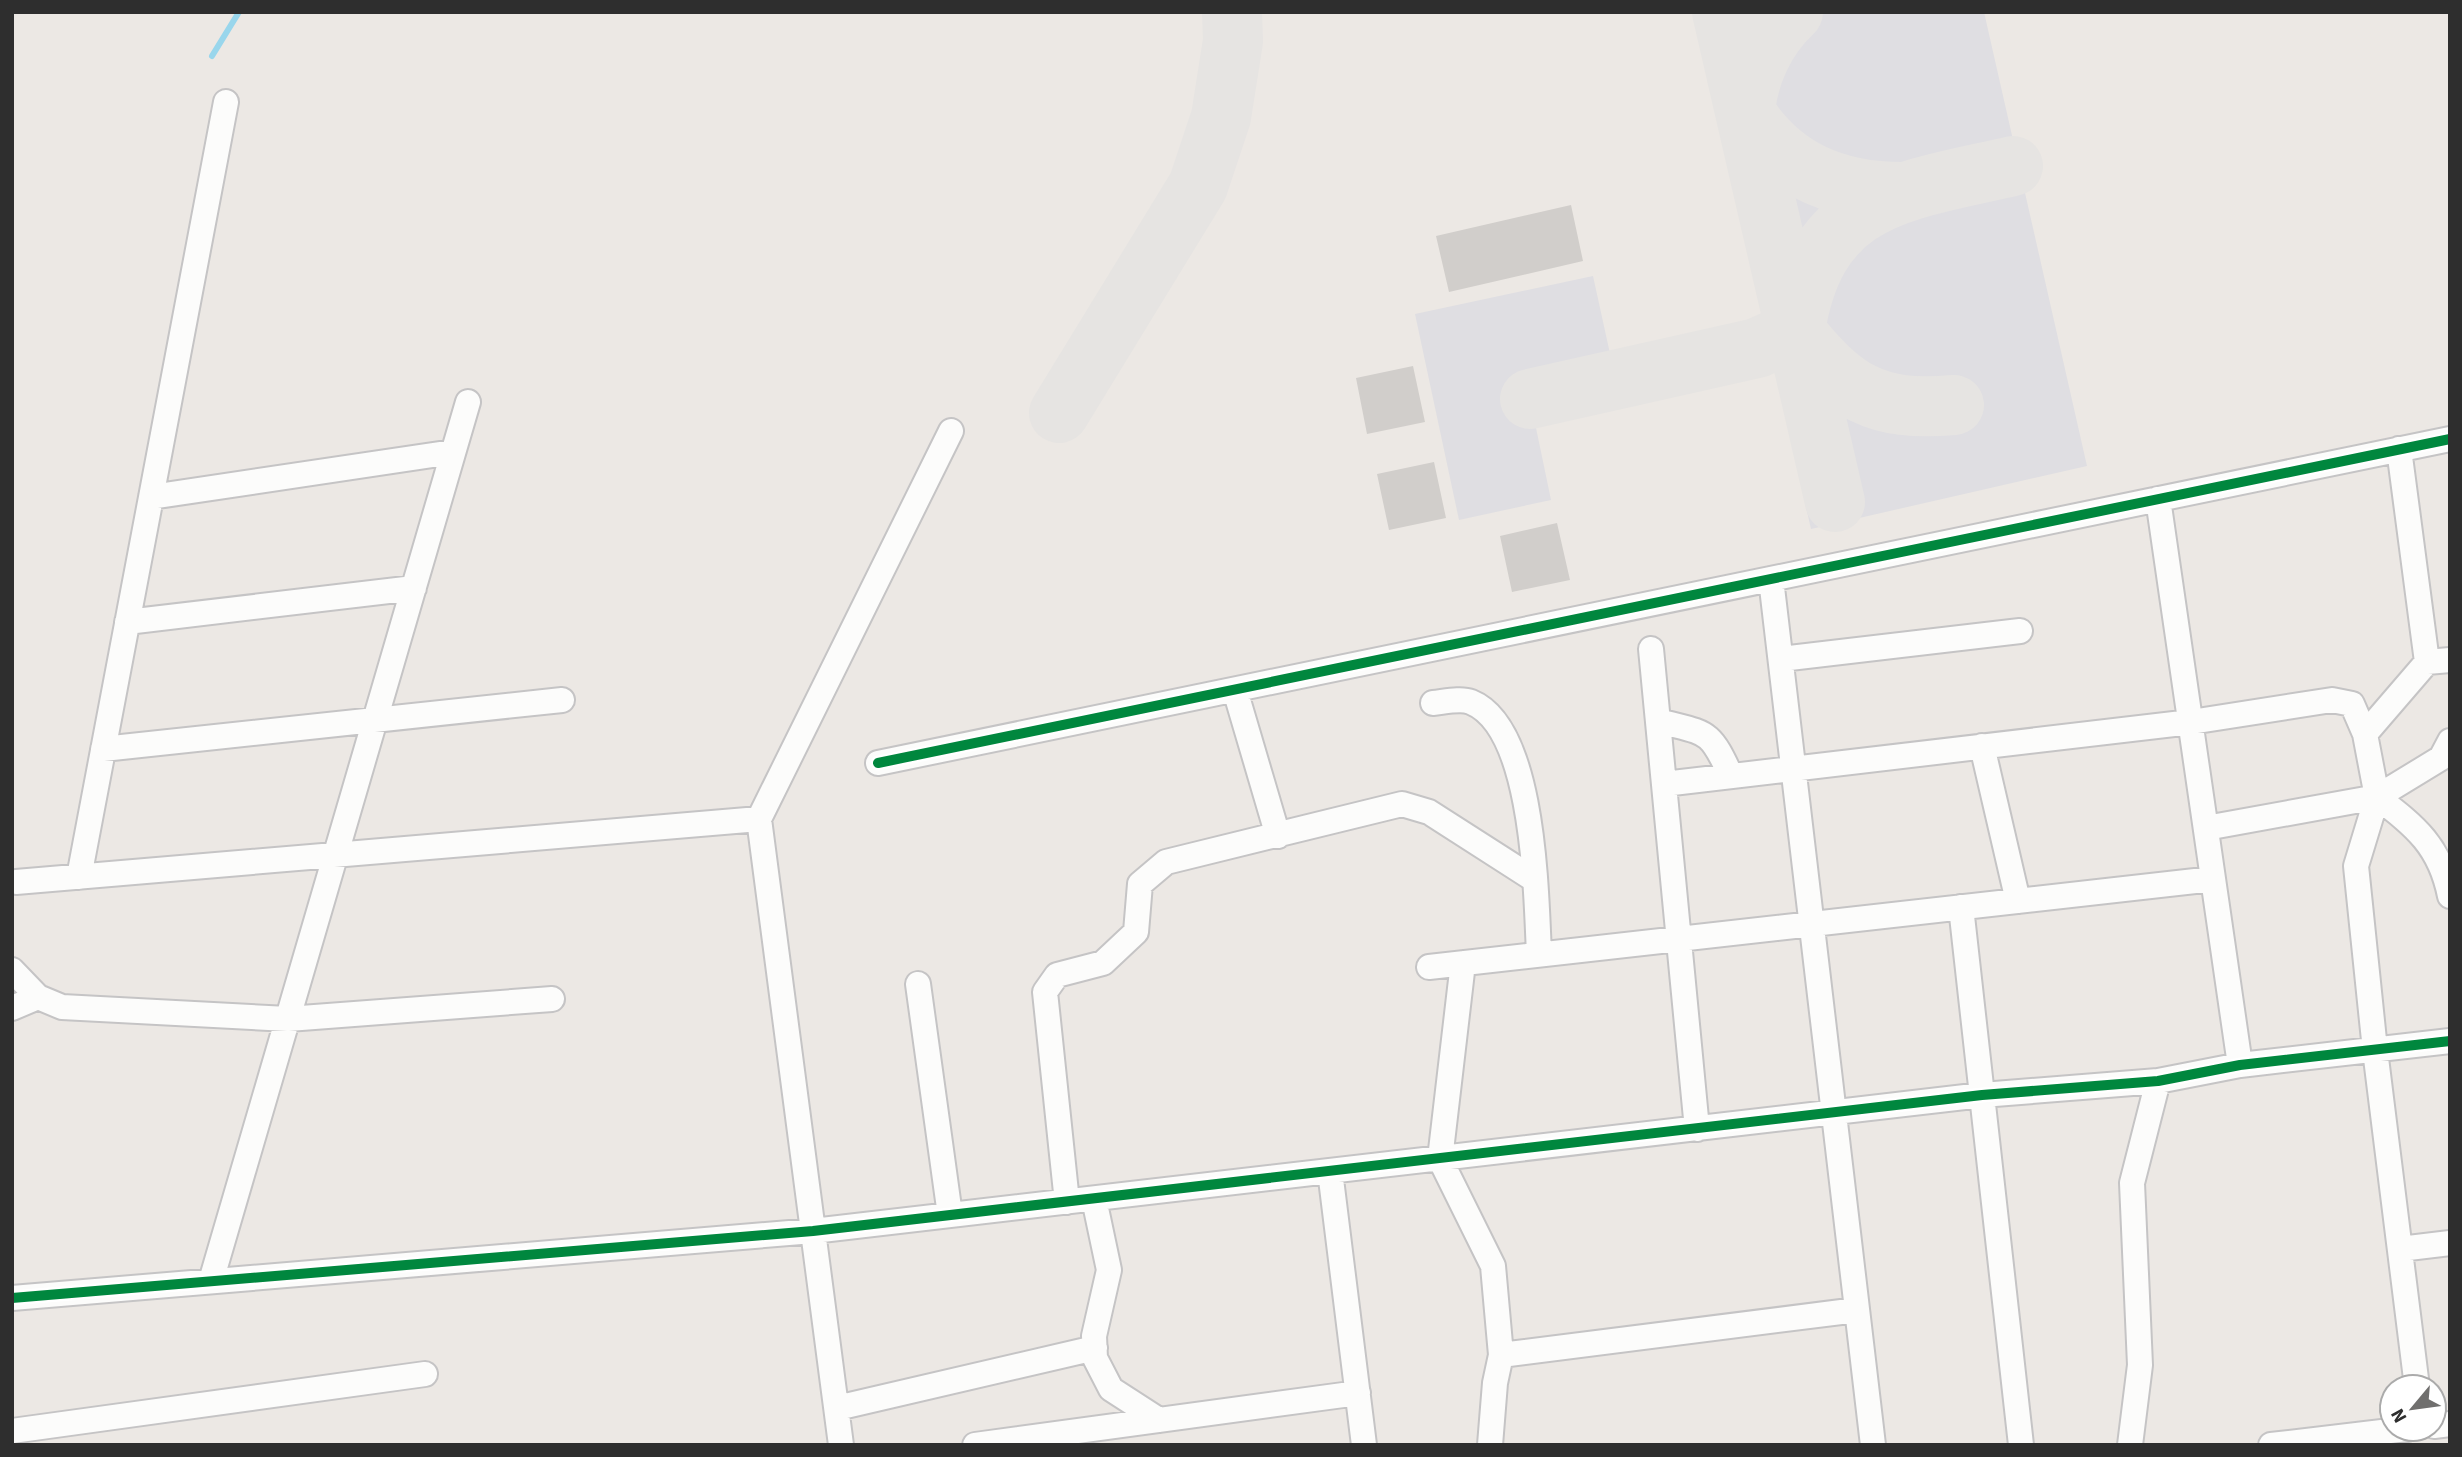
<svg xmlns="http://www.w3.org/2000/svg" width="2462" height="1457" viewBox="0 0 2462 1457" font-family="'Source Sans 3',sans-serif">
<rect width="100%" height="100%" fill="#ece8e4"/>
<path fill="#dfdee2" d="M 1694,12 L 1984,12 L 2087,466 L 1811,529 Z
M 1593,276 L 1616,381 L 1530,399 L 1551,500 L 1459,520 L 1415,314 Z"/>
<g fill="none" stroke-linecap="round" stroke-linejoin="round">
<path stroke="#99d6ec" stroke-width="6" d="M 212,56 L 239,12"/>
<path stroke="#e6e4e2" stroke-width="60" d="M 1722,12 L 1835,502
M 1793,12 C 1765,38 1748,75 1745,112 C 1782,170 1836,192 1903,192
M 1530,399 L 1757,348 L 1795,331
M 1954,405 C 1875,412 1844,392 1795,331 C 1816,196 1900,192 2013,166
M 1059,413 L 1198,186 L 1221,117 L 1233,41 L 1232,12"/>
</g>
<path fill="#d1cecb" d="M 1571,205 L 1583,261 L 1449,292 L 1436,236 Z
M 1413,366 L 1425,422 L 1367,434 L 1356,378 Z
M 1434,462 L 1446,518 L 1389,530 L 1377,474 Z
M 1557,523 L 1570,580 L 1512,592 L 1500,536 Z"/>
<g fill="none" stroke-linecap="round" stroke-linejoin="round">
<defs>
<path id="minor" d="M 2399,449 L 2427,662 L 2450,660
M 151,497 L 453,452
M 2158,499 L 2240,1065
M 1771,579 L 1873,1445
M 127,622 L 414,588
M 1651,649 L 1697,1129
M 1781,659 L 2020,631
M 1235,690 L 1278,836
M 1433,703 C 1444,702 1461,698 1471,702 C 1535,728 1536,895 1539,954
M 1659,721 C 1707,734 1709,728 1731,776
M 2365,734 L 2427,662
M 2450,741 L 2441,758 L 2377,797 C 2416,827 2440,846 2450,896
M 1982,746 L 2018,901
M 103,749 L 562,700
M 878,763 L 2450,439
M 1664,784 L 2191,722 L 2332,700 L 2352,704 L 2365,734 L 2377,797 L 2356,866 L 2375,1050 L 2417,1387
M 2206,828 L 2377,797
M 79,877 L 226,102
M 16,882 L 759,819
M 1961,907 L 2021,1445
M 1463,963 L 1440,1159 L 1493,1266 L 1501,1355 L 1495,1383 L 1490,1445
M 1429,967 L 2213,879
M 12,970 L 38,997 L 62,1007 L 288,1019 L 552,999
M 918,984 L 950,1215
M 12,1008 L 38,997
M 1330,1171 L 1364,1445
M 1094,1199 L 1109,1270 L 1094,1336 L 1095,1358 L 1111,1389 L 1159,1420
M 1067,1202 L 1045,992 L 1057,975 L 1103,963 L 1136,932 L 1140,884 L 1166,862 L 1402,804 L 1429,812 L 1535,880
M 2400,1249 L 2450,1243
M 211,1281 L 468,402
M 12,1298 L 813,1231 L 1982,1095 L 2158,1081 L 2240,1065 L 2450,1041
M 1501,1355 L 1857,1310
M 837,1408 L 1095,1348
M 2434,1426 L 2450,1424
M 12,1431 L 425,1374
M 841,1445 L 759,819 L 951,431
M 975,1445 L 1358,1393
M 2130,1445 L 2140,1365 L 2132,1183 L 2158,1081
M 2271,1445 L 2407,1429"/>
</defs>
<use href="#minor" stroke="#c5c4c5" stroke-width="28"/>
<use href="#minor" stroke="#fcfcfb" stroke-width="24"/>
<defs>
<path id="cycleway" d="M 878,763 L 2450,439
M 12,1298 L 813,1231 L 1982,1095 L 2158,1081 L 2240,1065 L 2450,1041"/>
</defs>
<use href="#cycleway" stroke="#fff" stroke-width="15"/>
<use href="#cycleway" stroke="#00873e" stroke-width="10"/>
</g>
<rect width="2462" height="1457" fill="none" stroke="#2e2e2e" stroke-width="28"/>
<g transform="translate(2413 1408) rotate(241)"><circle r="33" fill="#ffffff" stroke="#ababab" stroke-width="2"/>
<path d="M0-5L12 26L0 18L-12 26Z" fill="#706f6e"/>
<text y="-10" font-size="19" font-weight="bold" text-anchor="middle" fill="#2e2e2e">N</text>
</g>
</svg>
